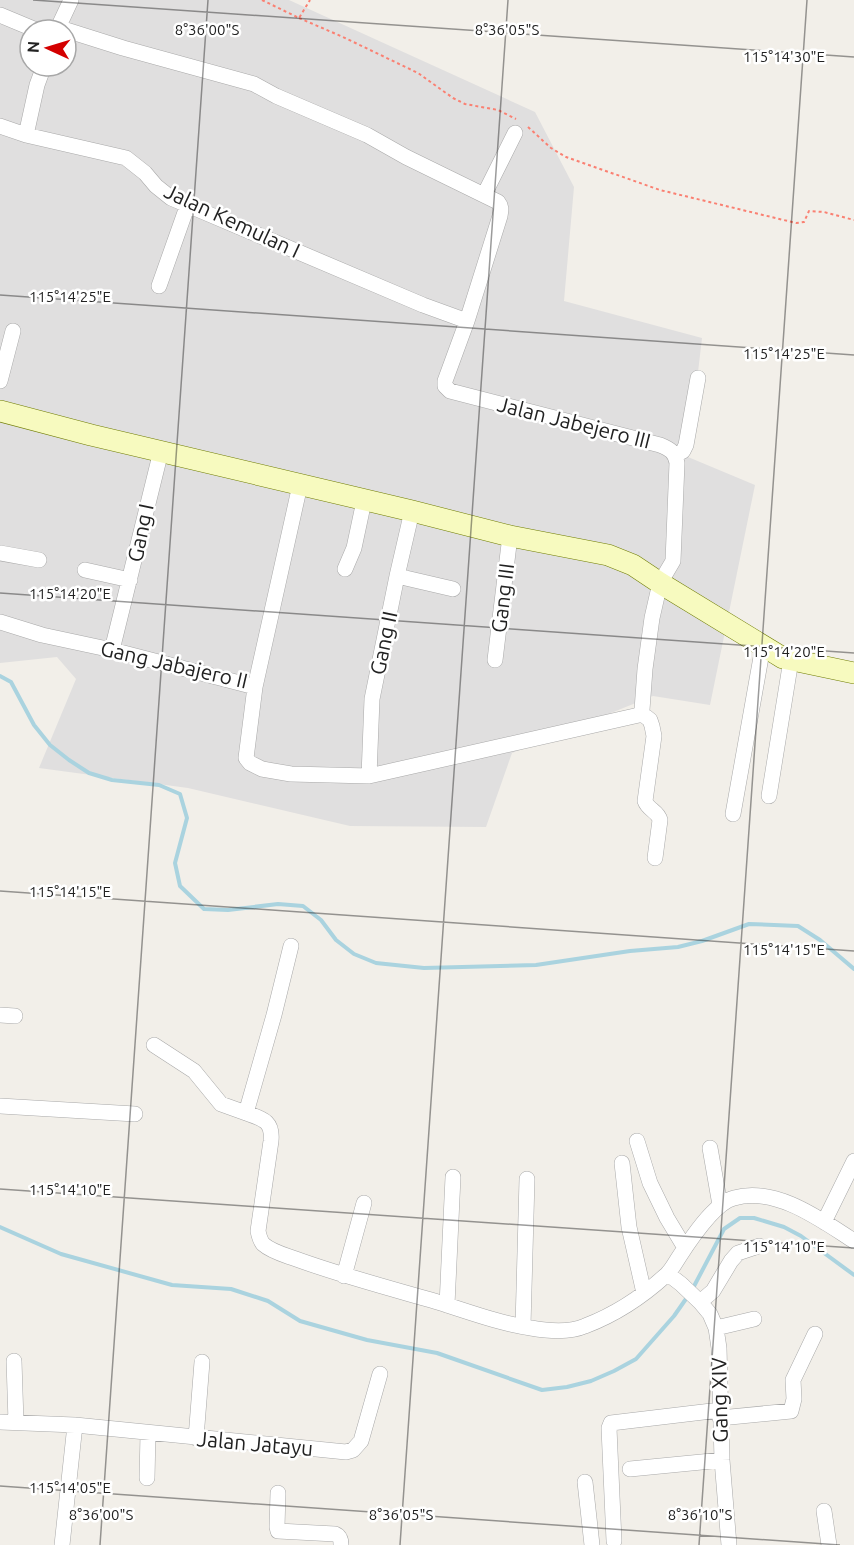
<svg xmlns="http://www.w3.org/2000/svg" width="854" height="1545" viewBox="0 0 854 1545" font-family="Ubuntu,sans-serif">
<rect width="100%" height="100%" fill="#f2efe9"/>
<path fill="#e0dfdf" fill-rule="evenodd" d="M 0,0 L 289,0 L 535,112 L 574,187 L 564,301 L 702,338 L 688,457 L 755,485 L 710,705 L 653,696 L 512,753 L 486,827 L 350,826 L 188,788 L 39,768 L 76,679 L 57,657 L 0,663 ZM 30,30 L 66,30 L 66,66 L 30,66 Z"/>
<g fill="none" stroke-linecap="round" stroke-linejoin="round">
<path stroke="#aad3df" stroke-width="4" d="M 0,676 L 11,682 L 34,725 L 50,745 L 69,760 L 89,773 L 112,780 L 159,785 L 180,794 L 187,818 L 175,863 L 180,886 L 204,909 L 228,910 L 278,904 L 303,906 L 321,920 L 336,940 L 354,954 L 376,963 L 424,968 L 536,965 L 630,951 L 678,947 L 702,941 L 749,924 L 798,926 L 820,940 L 854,969
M 0,1227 L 61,1254 L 172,1285 L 231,1289 L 268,1301 L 300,1321 L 367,1340 L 437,1353 L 542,1390 L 567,1387 L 591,1381 L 614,1371 L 636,1359 L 674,1316 L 688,1296
M 692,1290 L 724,1229 L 740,1218 L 754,1218 L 784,1227 L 801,1236 L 854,1275"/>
<defs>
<path id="street" d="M 0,15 L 36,30
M 57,30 L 71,0
M 66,30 L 123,48 L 254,84 L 276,96 L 367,135 L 406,157 L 498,202 C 502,207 501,210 500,216 L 467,321 L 445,381 L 445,386 L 450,391 L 660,445 C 670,449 675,452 677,463 L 673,561 L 660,583 L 652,618 L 645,669 L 642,710 L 639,715 L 369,776 L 291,774 L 262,769 L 250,763 L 246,758 L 255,687
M 0,126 L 26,135 L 126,158 L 145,173 L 156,186 L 171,198 L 423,305 L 467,321
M 26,135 L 37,85 L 44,66
M 484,195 L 515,133
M 159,286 L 188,204
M 0,381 L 13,331
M 675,455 L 683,451 L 686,445 L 698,378
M 0,553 L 39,560
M 345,569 L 354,548 L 364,501
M 85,570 L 130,580
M 397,576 L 453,589
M 0,622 L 42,635 L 112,650 L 255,687 L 300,485
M 112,650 L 161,451
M 495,660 L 510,536
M 641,713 L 650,720 L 652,726 L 654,736 L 645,801 C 648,810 658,811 660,820 L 655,858
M 369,776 L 372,699 L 397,576 L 412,511
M 769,796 L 791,660
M 733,814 L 763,646
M 291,946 L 274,1015 L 246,1113 C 263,1119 273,1121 271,1141 L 258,1231 C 259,1236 260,1240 263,1244 C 272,1252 285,1255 296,1259 C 340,1275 385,1287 431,1300 C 464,1310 497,1323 531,1328 C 548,1331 569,1333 585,1326 C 614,1315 643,1296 666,1275 C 671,1271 675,1263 679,1257 C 690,1240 714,1203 734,1198 C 776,1186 821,1220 854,1241
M 0,1015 L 15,1016
M 154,1045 L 194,1071 L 221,1104 L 246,1113
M 0,1106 L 135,1114
M 637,1141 L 650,1183 L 667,1218 L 685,1248
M 710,1148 L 720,1205
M 622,1163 L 629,1227 L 644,1293
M 824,1222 L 854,1161
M 668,1274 L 681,1284 L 700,1302 L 710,1314 L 716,1328 L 719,1348 L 722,1460 L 729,1545
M 344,1276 L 364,1203
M 700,1302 L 713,1291 L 731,1261 L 738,1253 L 759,1246
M 447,1305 L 453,1177
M 523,1326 L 527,1179
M 716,1328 L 754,1319
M 14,1361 L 16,1422
M 720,1418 L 791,1411 L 794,1399 L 793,1380 L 815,1334
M 0,1422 L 75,1425 L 346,1452 L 353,1450 L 361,1441 L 380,1374
M 196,1438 L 202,1362
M 630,1469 L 722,1460
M 147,1478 L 148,1434
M 585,1482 L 592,1545
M 278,1493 L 277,1527 L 278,1531 L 335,1534 C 340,1536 341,1539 341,1545
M 824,1511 L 829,1545
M 614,1541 L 609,1428 L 611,1423 L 720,1410
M 62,1545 L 75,1425"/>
<path id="secondary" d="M 0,411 L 91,435 L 412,511 L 510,536 L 608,555 L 633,565 L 660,583 L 783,658 L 854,673"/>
</defs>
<use href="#street" stroke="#a9a9a9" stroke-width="16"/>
<use href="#secondary" stroke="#707d05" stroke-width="22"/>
<path stroke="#fa8072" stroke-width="2" stroke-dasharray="3 3" stroke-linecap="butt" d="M 262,0 L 299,18 L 310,0
M 299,18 L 343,37 L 418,73 L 453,98 L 465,104 L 498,110 L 516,119
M 528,127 L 551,148 L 566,157 L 660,190 L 796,223 L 804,222 L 809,211 L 824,212 L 854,220"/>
<use href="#street" stroke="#fff" stroke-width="15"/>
<use href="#secondary" stroke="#f7fabf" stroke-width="21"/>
</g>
<path fill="none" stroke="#222" stroke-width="1.5" stroke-opacity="0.45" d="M 33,0 L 854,57M 0,295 L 854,355M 0,593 L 854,653M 0,891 L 854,951M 0,1189 L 854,1248M 0,1486 L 840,1545M 100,1545 L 208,0M 400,1545 L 508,0M 699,1545 L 807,0"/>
<g text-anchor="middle" stroke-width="5" stroke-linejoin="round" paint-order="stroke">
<g font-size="21" fill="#222" stroke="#fff">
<text transform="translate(232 221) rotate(25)" y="7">Jalan Kemulan I</text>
<text transform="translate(574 423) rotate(14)" y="7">Jalan Jabejero III</text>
<text transform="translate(141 533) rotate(-78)" y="7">Gang I</text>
<text transform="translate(503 598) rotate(-83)" y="7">Gang III</text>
<text transform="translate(384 643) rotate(-78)" y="7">Gang II</text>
<text transform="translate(174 665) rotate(13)" y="7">Gang Jabajero II</text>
<text transform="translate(720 1400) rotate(-91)" y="7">Gang XIV</text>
<text transform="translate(255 1444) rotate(5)" y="7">Jalan Jatayu</text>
</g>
</g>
<g font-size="15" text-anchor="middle" fill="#222" stroke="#fff" stroke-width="5" stroke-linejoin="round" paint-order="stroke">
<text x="207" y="35">8°36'00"S</text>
<text x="507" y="35">8°36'05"S</text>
<text x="784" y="62">115°14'30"E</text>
<text x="70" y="302">115°14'25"E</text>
<text x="784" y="359">115°14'25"E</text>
<text x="70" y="599">115°14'20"E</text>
<text x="784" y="657">115°14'20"E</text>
<text x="70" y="897">115°14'15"E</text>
<text x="784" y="955">115°14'15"E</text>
<text x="70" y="1195">115°14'10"E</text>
<text x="784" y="1252">115°14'10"E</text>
<text x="70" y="1493">115°14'05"E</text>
<text x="101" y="1520">8°36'00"S</text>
<text x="401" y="1520">8°36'05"S</text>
<text x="700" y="1520">8°36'10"S</text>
</g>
<g transform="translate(48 48) rotate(274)"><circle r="28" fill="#ffffff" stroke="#a7a7a7" stroke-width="1.5"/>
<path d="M0-4.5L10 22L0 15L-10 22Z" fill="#d40000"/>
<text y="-9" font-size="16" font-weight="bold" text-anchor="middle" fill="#222222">N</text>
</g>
</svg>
